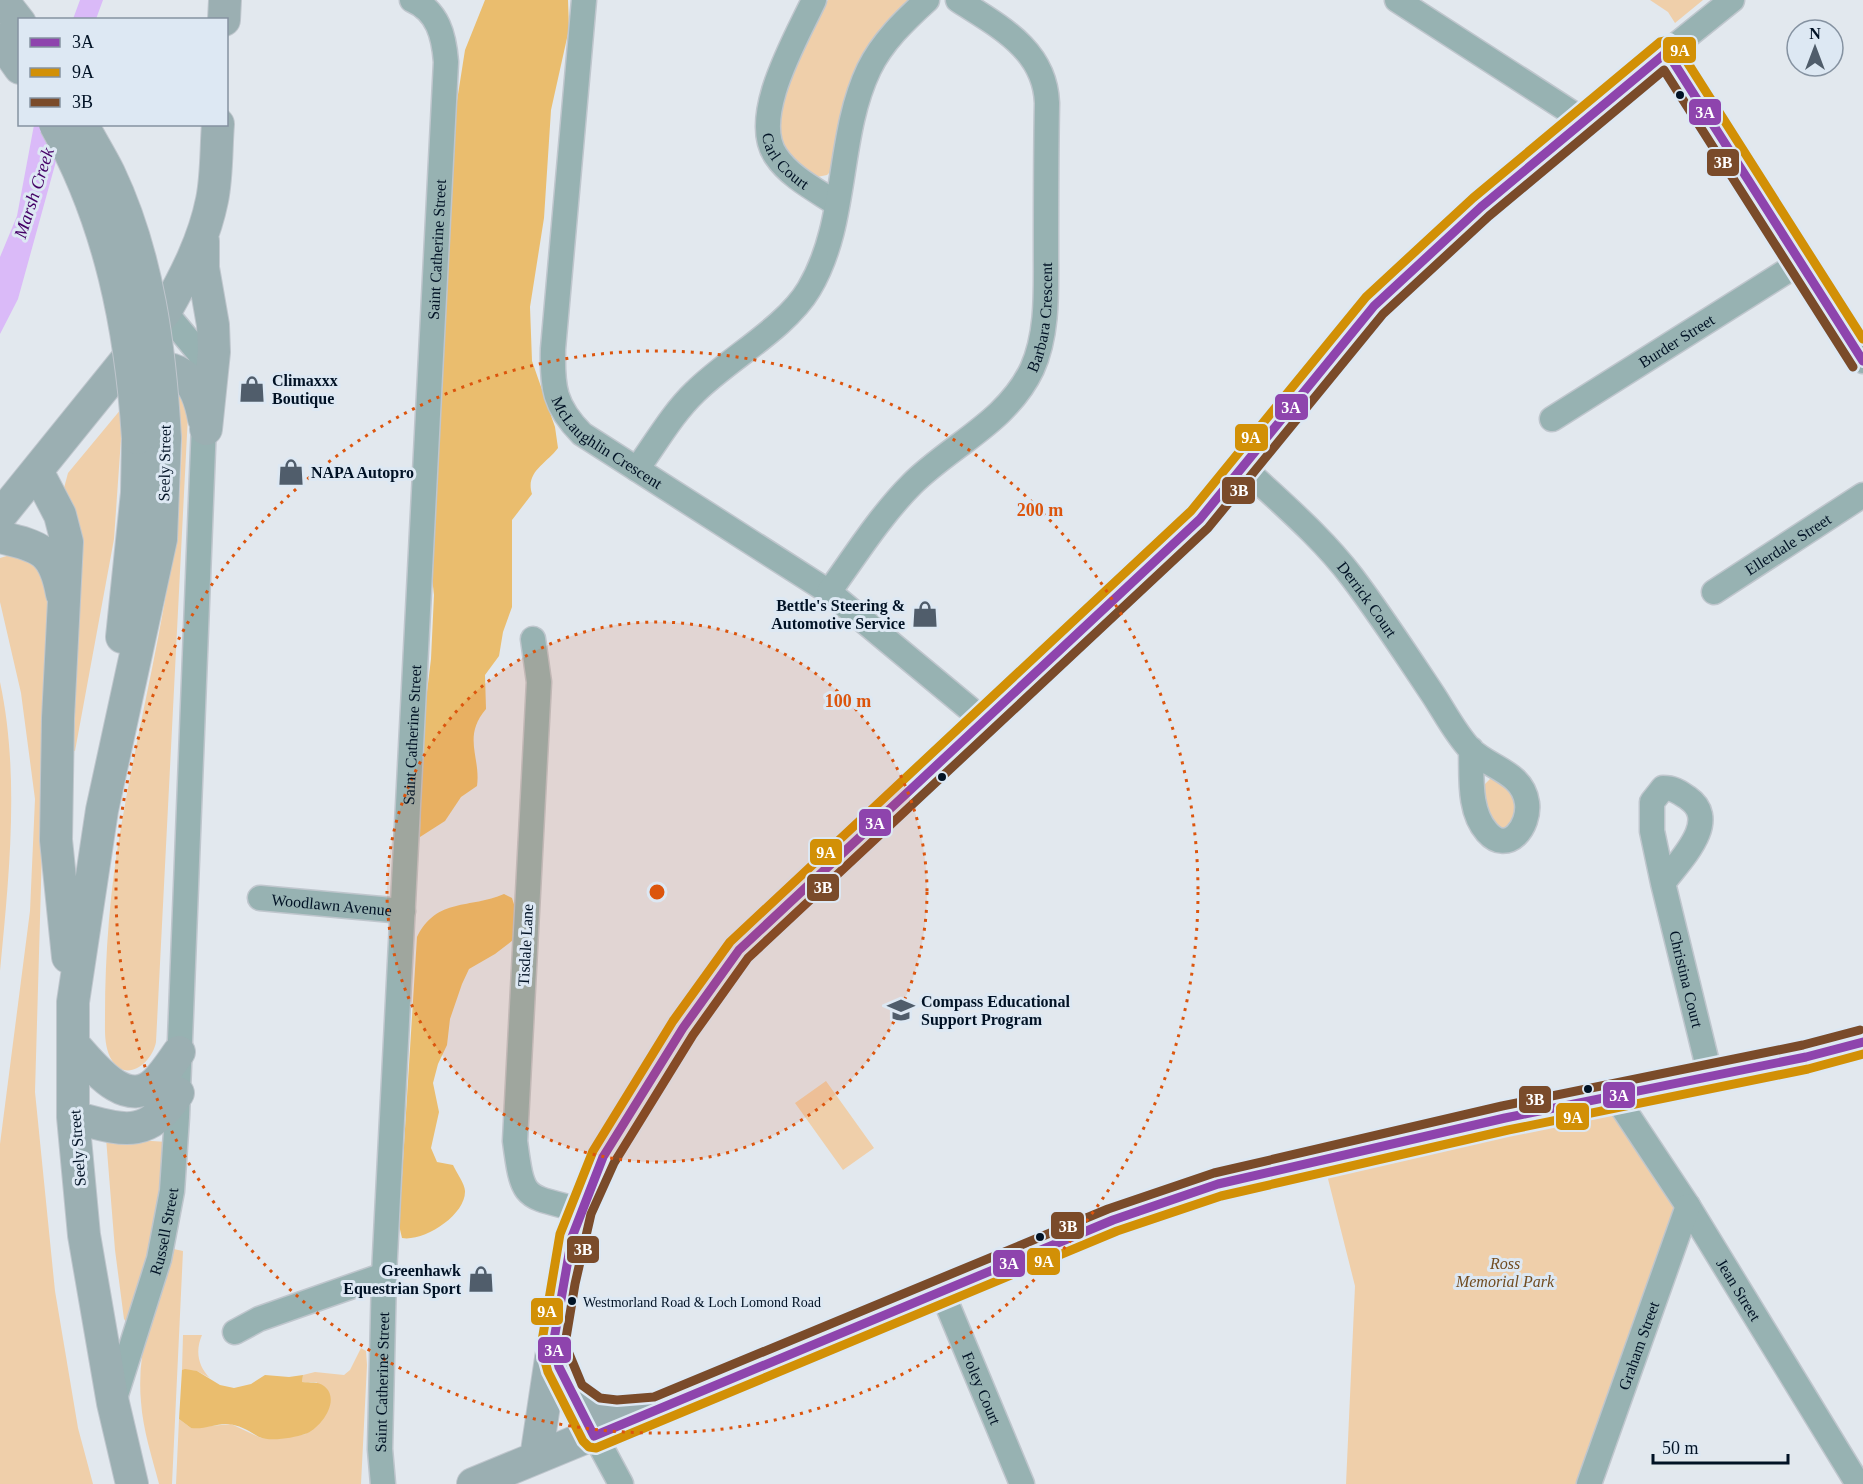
<svg xmlns="http://www.w3.org/2000/svg" width="1863" height="1484" viewBox="0 0 1863 1484" font-family="Georgia,serif">
<rect width="100%" height="100%" fill="#e2e8ee"/>
<path fill="#efcfaa" d="M 828,0 L 908,0 L 877,40 L 832,170 L 827,175 L 817,177 C 805,170 784,156 780,142 C 770,106 808,31 828,0 Z
M 1650,0 L 1703,0 L 1675,23 L 1668,12 Z
M 141,385 L 179,386 L 188,415 L 156,1042 C 152,1064 124,1085 110,1057 C 104,1044 105,1030 105,1016 C 105,954 110,889 121,827 C 143,697 180,570 182,438 L 121,439 L 114,539 L 75,751 L 66,749 L 64,488 L 68,473 Z
M 23,551 L 42,574 L 49,607 L 35,1092 L 55,1291 L 78,1428 L 93,1484 L 0,1484 L 0,1144 L 30,911 L 35,799 L 21,693 L 0,602 L 0,558 Z
M 0,682 C 20,775 9,877 0,971 Z
M 1490,779 C 1514,781 1517,804 1515,823 L 1503,829 C 1488,821 1483,801 1484,785 Z
M 826,1081 L 874,1148 L 843,1170 L 795,1103 Z
M 1615,1096 L 1688,1206 L 1589,1484 L 1346,1484 L 1355,1286 L 1323,1159 Z
M 106,1138 L 167,1142 L 155,1238 L 127,1323 L 124,1319 L 115,1250 Z
M 169,1248 L 183,1251 L 172,1484 L 159,1484 C 152,1457 143,1430 141,1402 C 136,1349 155,1299 169,1248 Z
M 183,1335 L 202,1335 C 195,1351 198,1366 210,1378 L 197,1371 L 182,1370 Z
M 361,1348 L 366,1351 L 367,1365 L 361,1484 L 176,1484 L 179,1419 L 191,1428 L 231,1424 L 261,1438 L 275,1439 L 306,1434 L 317,1382 L 302,1382 L 303,1375 L 315,1372 L 344,1375 L 350,1370 Z"/>
<path fill="#eabd6e" d="M 485,0 L 568,0 L 569,29 L 551,110 L 544,218 L 530,307 L 532,361 L 555,427 L 558,448 C 546,464 525,472 532,494 L 512,520 L 512,607 L 503,632 L 499,656 L 485,675 L 486,709 C 462,737 481,757 477,786 L 461,797 L 445,821 L 420,837 L 422,733 L 431,659 L 434,595 L 432,577 L 437,408 L 444,338 L 454,120 L 465,50 Z
M 504,894 L 512,898 L 516,911 L 517,937 L 495,954 L 469,969 L 462,984 L 450,1019 L 447,1045 L 438,1064 L 433,1083 L 439,1112 L 431,1148 L 437,1162 L 453,1165 C 456,1172 465,1184 465,1191 C 466,1215 424,1242 402,1238 L 399,1225 L 417,937 C 437,897 470,909 504,894 Z
M 185,1369 L 197,1371 L 220,1385 L 234,1388 L 251,1384 L 265,1375 L 289,1377 L 303,1375 L 302,1382 C 310,1383 318,1381 324,1386 C 342,1400 320,1429 305,1434 C 293,1438 270,1442 259,1437 C 249,1431 240,1425 228,1424 C 216,1423 204,1430 191,1428 L 179,1419 L 182,1370 Z"/>
<path fill="#dabaf8" d="M 80,0 L 103,0 L 96,19 L 73,19 Z
M 34,125 L 66,125 L 18,299 L 0,334 L 0,257 L 17,216 Z"/>
<g fill="none" stroke-linecap="round" stroke-linejoin="round">
<defs>
<g id="minor">
<path id="s1" d="M 584,0 L 553,349 C 552,387 554,406 582,434 L 829,592 L 983,720"/>
<path id="s2" d="M 814,0 C 797,37 749,117 776,156 C 790,177 816,190 837,204"/>
<path d="M 1397,0 L 1583,120"/>
<path d="M 1667,52 L 1863,361"/>
<path id="s3" d="M 1552,419 L 1801,262"/>
<path id="s4" d="M 1243,467 C 1280,502 1321,536 1352,577 C 1380,614 1406,654 1432,693 C 1444,711 1455,733 1470,749 C 1489,768 1523,772 1527,803 C 1530,826 1508,856 1487,832 C 1468,811 1472,776 1471,749"/>
<path d="M 637,469 C 656,443 672,414 695,392 C 728,359 786,328 809,289 C 849,222 836,138 869,69 C 882,42 905,20 927,0"/>
<path id="s5" d="M 829,592 C 855,556 880,516 912,484 C 951,445 1007,422 1032,369 C 1048,334 1046,291 1046,253 C 1046,203 1046,153 1047,103 C 1045,49 998,26 958,0"/>
<path id="s6" d="M 1714,592 L 1863,495"/>
<path d="M 533,639 L 539,682 L 515,1141 C 523,1202 524,1195 580,1210"/>
<path id="s7" d="M 1663,883 L 1652,831 L 1652,802 L 1663,788 C 1674,788 1679,792 1688,798 C 1721,821 1680,860 1663,883 L 1710,1075"/>
<path id="s8" d="M 260,898 L 403,911"/>
<path id="s9" d="M 1615,1096 L 1688,1206 L 1858,1484"/>
<path id="s10" d="M 942,1292 L 1022,1484"/>
<path d="M 235,1332 L 259,1319 L 384,1275"/>
<path id="s11" d="M 114,1401 L 159,1259 L 172,1191 L 177,1117 L 206,372 L 200,354 L 165,312"/>
<path id="s12" d="M 383,1484 L 380,1449 L 384,1275 L 446,62 C 444,36 438,11 412,0"/>
<path d="M 621,1484 L 572,1393 L 553,1345 L 572,1237 L 603,1157 L 718,976 L 763,926 L 1200,519 L 1374,306 L 1413,268 L 1583,120 L 1732,0"/>
<path id="s13" d="M 1589,1484 L 1688,1206"/>
</g>
<path id="major" d="M 2,0 L 20,23
M 224,20 L 225,0
M 0,40 L 20,68
M 203,241 L 203,268 L 213,325 L 214,352 L 206,429
M 133,373 C 178,359 196,376 204,419
M 37,471 L 60,515 L 67,542 L 58,718 L 56,840 L 68,957
M 0,516 L 165,312 C 185,277 204,240 212,200 C 217,176 216,149 218,124
M 0,537 C 41,547 54,550 62,594
M 122,637 L 137,493 L 138,438
M 73,1044 C 91,1063 125,1112 156,1082 C 165,1073 172,1062 179,1052
M 73,1117 C 123,1130 146,1141 178,1093
M 572,1393 C 600,1412 607,1413 641,1411
M 536,1458 L 553,1345
M 132,1484 L 113,1403 L 84,1235 L 73,1117 L 73,1002 L 102,810 L 161,539 L 165,438
M 473,1484 L 1113,1220 L 1218,1184 L 1505,1118 L 1806,1057 L 1863,1042"/>
</defs>
<use href="#minor" stroke="#bfc6cd" stroke-width="27"/>
<use href="#major" stroke="#bfc6cd" stroke-width="34"/>
<use href="#minor" stroke="#97b2b2" stroke-width="24"/>
<use href="#major" stroke="#9bafb2" stroke-width="32"/>
<defs>
<path id="major-bridge" d="M 55,124 C 110,221 131,329 138,438
M 82,124 C 91,141 101,157 109,173 C 148,255 160,348 165,438"/>
</defs>
<use href="#major-bridge" stroke="#bfc6cd" stroke-width="34" stroke-linecap="butt"/>
<use href="#major-bridge" stroke="#9bafb2" stroke-width="32"/>
<defs>
<path id="bus-1" d="M 1863,361 L 1667,52 L 1481,207 L 1374,306 L 1200,519 L 739,950 L 683,1028 L 603,1157 L 572,1237 L 553,1345 L 559,1367 L 594,1436 L 1113,1220 L 1218,1184 L 1505,1118 L 1806,1057 L 1863,1042"/>
<path id="bus-2" d="M 1863,339 L 1677,46 L 1670,40 L 1660,42 L 1473,198 L 1366,297 L 1191,511 L 730,942 L 673,1021 L 593,1151 L 560,1234 L 541,1347 L 548,1372 L 583,1441 L 589,1447 L 596,1448 L 1117,1231 L 1221,1196 L 1508,1130 L 1808,1069 L 1863,1054"/>
<path id="bus-3" d="M 1853,367 L 1664,70 L 1489,216 L 1383,314 L 1208,528 L 748,958 L 693,1035 L 614,1163 L 591,1214 L 575,1284 L 565,1344 L 582,1385 L 600,1398 L 617,1400 L 654,1397 L 1108,1209 L 1214,1173 L 1502,1106 L 1803,1045 L 1860,1030"/>
</defs>
<use href="#bus-1" stroke="#dde8f3" stroke-width="14"/>
<use href="#bus-2" stroke="#dde8f3" stroke-width="14"/>
<use href="#bus-3" stroke="#dde8f3" stroke-width="14"/>
<use href="#bus-1" stroke="#8e44ad" stroke-width="9"/>
<use href="#bus-2" stroke="#d29006" stroke-width="9"/>
<use href="#bus-3" stroke="#7a4b2a" stroke-width="9"/>
</g>
<circle cx="657" cy="892" r="270" fill="#dc550d" fill-opacity=".12"/>
<g fill="none" stroke="#dc550d" stroke-width="3" stroke-dasharray="3 6">
<circle cx="657" cy="892" r="270"/>
<circle cx="657" cy="892" r="541"/>
</g>
<defs>
<symbol id="shop-bare" viewBox="-9 -9 18 18"><path d="M-5-2.5h2.3a2.7 3.5 0 0 1 5.4 0H5L5.5 6h-11ZM-1.5-2.5h3a1.5 2.3 0 0 0-3 0Z" fill="#505d6b" stroke="#dde8f3" stroke-width="2.5" paint-order="stroke"/></symbol>
<symbol id="school-bare" viewBox="-9 -9 18 18"><path d="M0-5L7-2L0 1L-7-2ZM-4 1L0 2.5L4 1V4Q0 6-4 4Z" fill="#505d6b" stroke="#dde8f3" stroke-width="2.5" paint-order="stroke"/></symbol>
</defs>
<g fill-rule="evenodd">
<use href="#shop-bare" x="233" y="370" width="38" height="38"/>
<use href="#shop-bare" x="272" y="453" width="38" height="38"/>
<use href="#shop-bare" x="906" y="595" width="38" height="38"/>
<use href="#school-bare" x="882" y="991" width="38" height="38"/>
<use href="#shop-bare" x="462" y="1260" width="38" height="38"/>
</g>
<g fill="#011225" stroke="#dde8f3" stroke-width="2">
<circle cx="1680" cy="95" r="5"/>
<circle cx="942" cy="777" r="5"/>
<circle cx="1588" cy="1089" r="5"/>
<circle cx="1040" cy="1237" r="5"/>
<circle cx="572" cy="1301" r="5"/>
</g>
<g text-anchor="middle" stroke-width="6" stroke-linejoin="round" paint-order="stroke">
<g font-size="14" fill="#011225" stroke="#dde8f3" text-anchor="start">
<text x="583" y="1307">Westmorland Road &amp; Loch Lomond Road</text>
</g>
<g font-size="16" fill="#011225" stroke="#dde8f3">
<text dy="6" stroke="none"><textPath href="#s2" startOffset="176">Carl Court</textPath></text>
<text dy="6" stroke="none"><textPath href="#s12" startOffset="1236">Saint Catherine Street</textPath></text>
<text dy="6" stroke="none"><textPath href="#s5" startOffset="357">Barbara Crescent</textPath></text>
<text dy="6" stroke="none"><textPath href="#s3" startOffset="147">Burder Street</textPath></text>
<text dy="6" stroke="none"><textPath href="#s1" startOffset="468">McLaughlin Crescent</textPath></text>
<text transform="translate(164 463) rotate(-89)" y="6">Seely Street</text>
<text dy="6" stroke="none"><textPath href="#s6" startOffset="88">Ellerdale Street</textPath></text>
<text dy="6" stroke="none"><textPath href="#s4" startOffset="182">Derrick Court</textPath></text>
<text dy="6" stroke="none"><textPath href="#s12" startOffset="750">Saint Catherine Street</textPath></text>
<text dy="6" stroke="none"><textPath href="#s8" startOffset="72">Woodlawn Avenue</textPath></text>
<text transform="translate(525 945) rotate(-87)" y="6">Tisdale Lane</text>
<text dy="6" stroke="none"><textPath href="#s7" startOffset="327">Christina Court</textPath></text>
<text transform="translate(77 1148) rotate(-94)" y="6">Seely Street</text>
<text dy="6" stroke="none"><textPath href="#s11" startOffset="177">Russell Street</textPath></text>
<text dy="6" stroke="none"><textPath href="#s9" startOffset="230">Jean Street</textPath></text>
<text dy="6" stroke="none"><textPath href="#s13" startOffset="147">Graham Street</textPath></text>
<text dy="6" stroke="none"><textPath href="#s12" startOffset="102">Saint Catherine Street</textPath></text>
<text dy="6" stroke="none"><textPath href="#s10" startOffset="104">Foley Court</textPath></text>
</g>
<g font-size="16" font-weight="bold" fill="#011225" stroke="#dde8f3" text-anchor="start">
<text x="272" y="386">Climaxxx<tspan x="272" dy="18">Boutique</tspan></text>
<text x="311" y="478">NAPA Autopro</text>
<text x="905" y="611" text-anchor="end">Bettle's Steering &amp;<tspan x="905" dy="18">Automotive Service</tspan></text>
<text x="921" y="1007">Compass Educational<tspan x="921" dy="18">Support Program</tspan></text>
<text x="461" y="1276" text-anchor="end">Greenhawk<tspan x="461" dy="18">Equestrian Sport</tspan></text>
</g>
<g font-size="16" font-style="italic" fill="#714c20" stroke="#dde8f3">
<text x="1505" y="1269">Ross<tspan x="1505" dy="18">Memorial Park</tspan></text>
</g>
<g font-size="18" font-style="italic" fill="#406" stroke="#dde8f3">
<text transform="translate(34 193) rotate(-72)" y="6">Marsh Creek</text>
</g>
</g>
<circle cx="657" cy="892" r="9" fill="#dc550d" stroke="#dde8f3" stroke-width="3"/>
<g font-size="18" text-anchor="middle" font-weight="bold" fill="#dc550d" stroke="#dde8f3" stroke-width="6" stroke-linejoin="round" paint-order="stroke">
<text x="1040" y="516">200 m</text>
<text x="848" y="707">100 m</text>
</g>
<g stroke="#dde8f3" stroke-width="2">
<rect x="1662" y="36" width="35" height="28" rx="6" fill="#d29006"/>
<rect x="1688" y="98" width="34" height="28" rx="6" fill="#8e44ad"/>
<rect x="1706" y="148" width="34" height="29" rx="6" fill="#7a4b2a"/>
<rect x="1274" y="393" width="35" height="28" rx="6" fill="#8e44ad"/>
<rect x="1234" y="423" width="35" height="29" rx="6" fill="#d29006"/>
<rect x="1221" y="476" width="35" height="29" rx="6" fill="#7a4b2a"/>
<rect x="858" y="808" width="34" height="29" rx="6" fill="#8e44ad"/>
<rect x="809" y="838" width="34" height="28" rx="6" fill="#d29006"/>
<rect x="806" y="873" width="34" height="29" rx="6" fill="#7a4b2a"/>
<rect x="1602" y="1081" width="34" height="28" rx="6" fill="#8e44ad"/>
<rect x="1518" y="1085" width="34" height="29" rx="6" fill="#7a4b2a"/>
<rect x="1555" y="1102" width="35" height="29" rx="6" fill="#d29006"/>
<rect x="1050" y="1211" width="35" height="29" rx="6" fill="#7a4b2a"/>
<rect x="566" y="1235" width="34" height="29" rx="6" fill="#7a4b2a"/>
<rect x="1026" y="1247" width="35" height="29" rx="6" fill="#d29006"/>
<rect x="992" y="1249" width="34" height="29" rx="6" fill="#8e44ad"/>
<rect x="530" y="1297" width="34" height="29" rx="6" fill="#d29006"/>
<rect x="537" y="1336" width="35" height="28" rx="6" fill="#8e44ad"/>
</g>
<g font-size="16" text-anchor="middle" font-weight="bold" fill="#fff">
<text x="1680" y="56">9A</text>
<text x="1705" y="118">3A</text>
<text x="1723" y="168">3B</text>
<text x="1291" y="413">3A</text>
<text x="1251" y="443">9A</text>
<text x="1239" y="496">3B</text>
<text x="875" y="829">3A</text>
<text x="826" y="858">9A</text>
<text x="823" y="893">3B</text>
<text x="1619" y="1101">3A</text>
<text x="1535" y="1105">3B</text>
<text x="1573" y="1123">9A</text>
<text x="1068" y="1232">3B</text>
<text x="583" y="1255">3B</text>
<text x="1044" y="1267">9A</text>
<text x="1009" y="1269">3A</text>
<text x="547" y="1317">9A</text>
<text x="554" y="1356">3A</text>
</g>
<rect x="18" y="18" width="210" height="108" fill="#dde8f3" stroke="#8592a1" stroke-width="1.5"/>
<rect x="30" y="38" width="30" height="9" fill="#8e44ad" stroke="#8592a1" stroke-width="1.5"/>
<text x="72" y="48" font-size="18" fill="#011225">3A</text>
<rect x="30" y="68" width="30" height="9" fill="#d29006" stroke="#8592a1" stroke-width="1.5"/>
<text x="72" y="78" font-size="18" fill="#011225">9A</text>
<rect x="30" y="98" width="30" height="9" fill="#7a4b2a" stroke="#8592a1" stroke-width="1.5"/>
<text x="72" y="108" font-size="18" fill="#011225">3B</text>
<g transform="translate(1815 48)"><circle r="28" fill="#dde8f3" stroke="#8592a1" stroke-width="1.5"/>
<path d="M0-4.5L10 22L0 15L-10 22Z" fill="#505d6b"/>
<text y="-9" font-size="16" font-weight="bold" text-anchor="middle" fill="#011225">N</text>
</g>
<path d="M1653 1454v9h135v-9" fill="none" stroke="#011225" stroke-width="3"/>
<text x="1662" y="1454" font-size="18" fill="#011225" stroke="#dde8f3" stroke-width="4.5" paint-order="stroke">50 m</text>
</svg>
